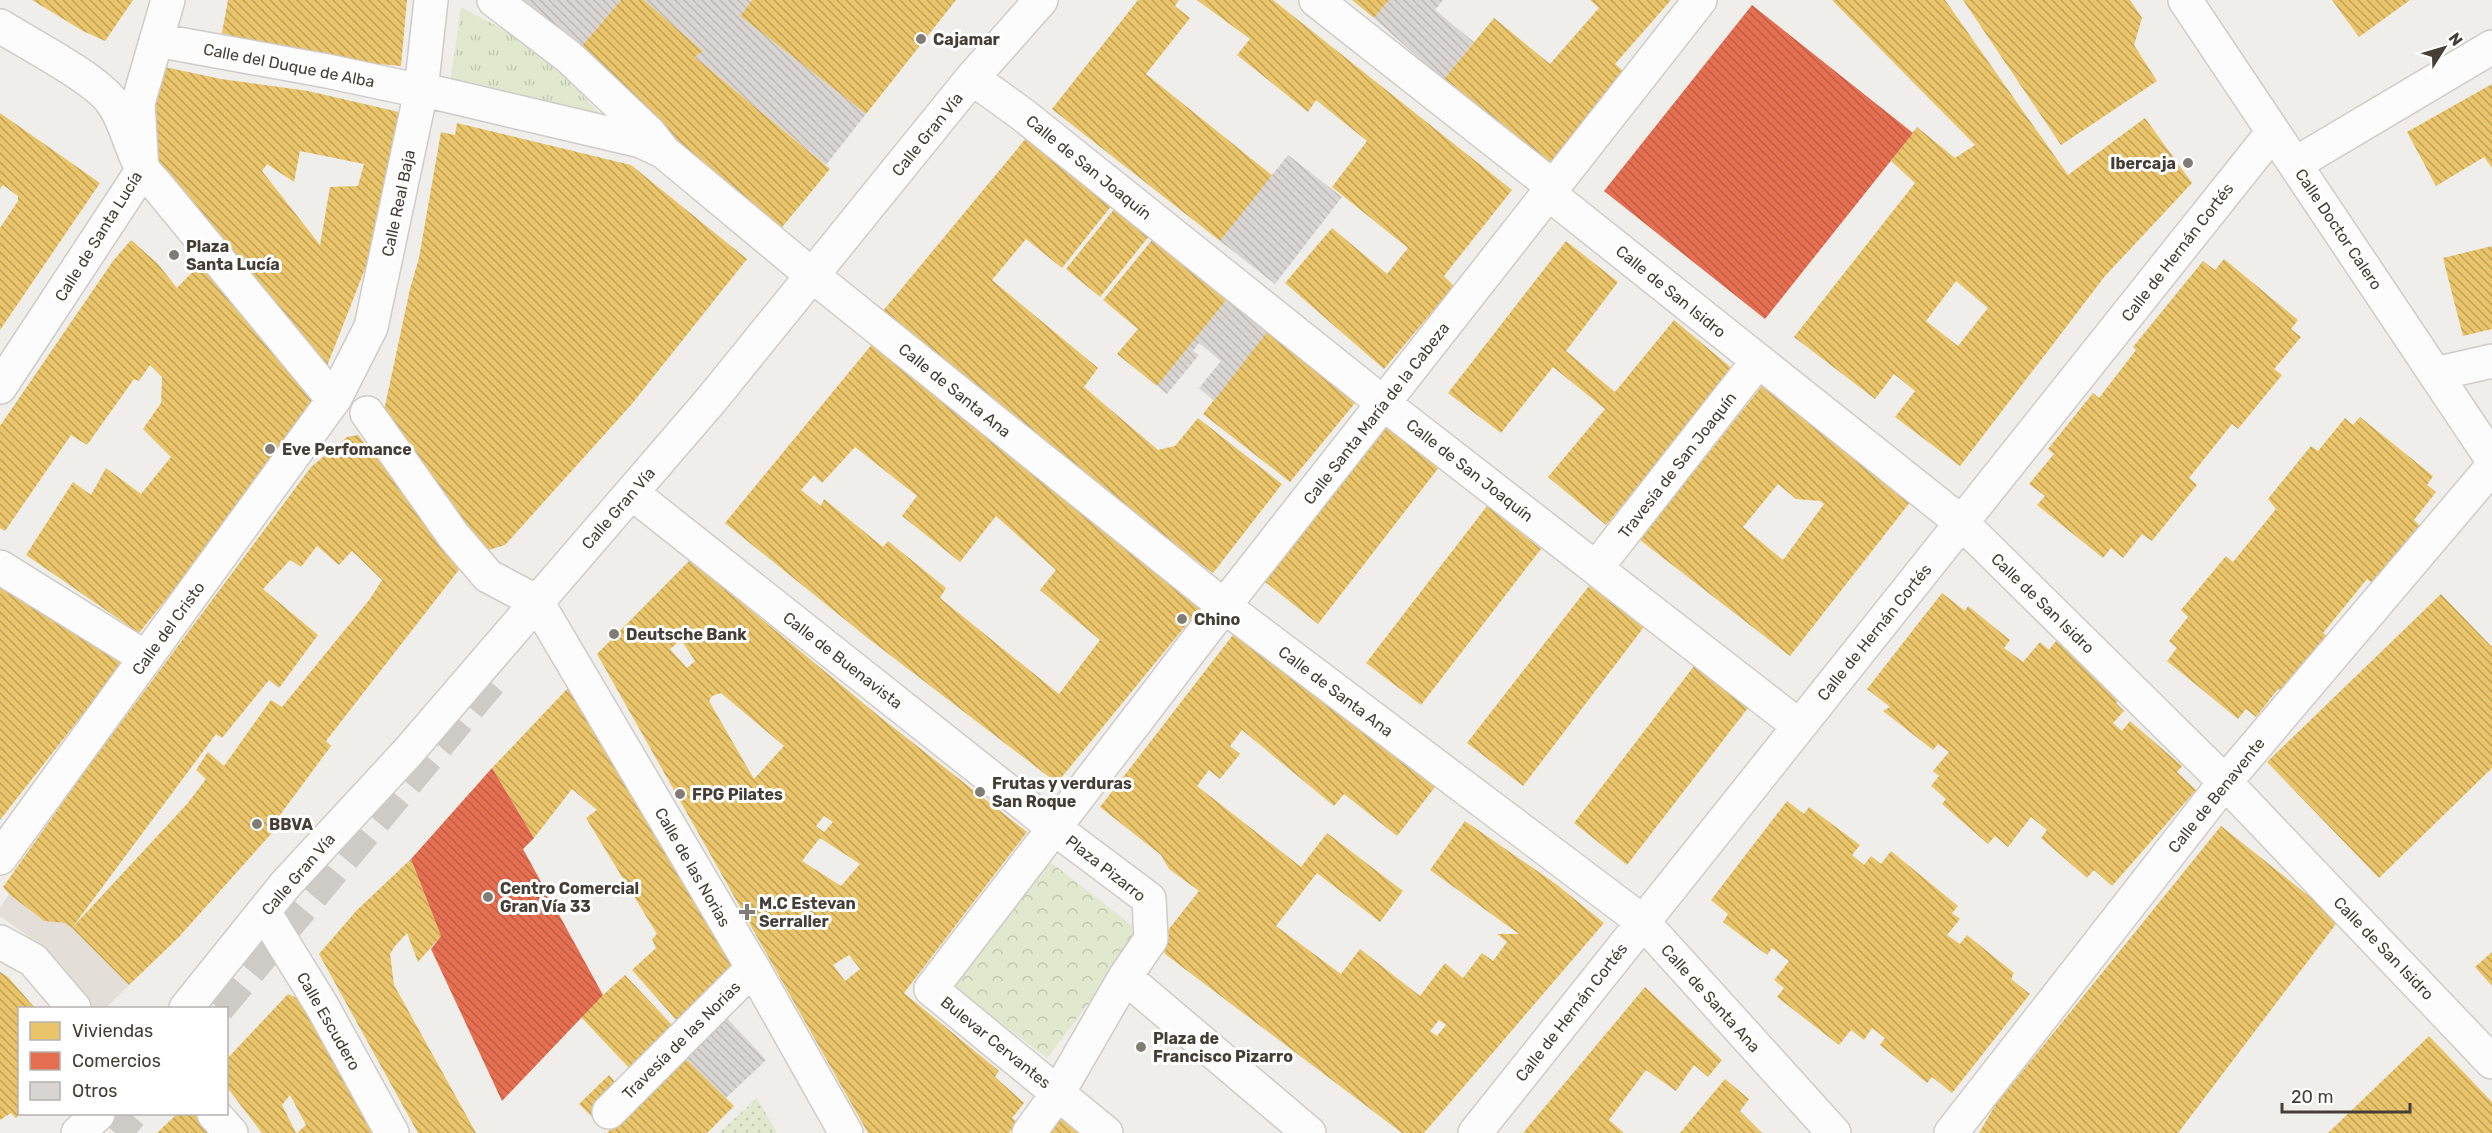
<svg xmlns="http://www.w3.org/2000/svg" width="2492" height="1133" viewBox="0 0 2492 1133" font-family="Rubik,sans-serif">
<defs>
<pattern id="grass-tufts" width="24" height="20" patternUnits="userSpaceOnUse" patternTransform="scale(1.5)"><rect width="24" height="20" fill="#e1e8cd"/><path d="M3 7l-1-3M5 7V3M7 7l1-3M15 17l-1-3M17 17v-4M19 17l1-3" fill="none" stroke="#c2c8b1"/></pattern>
<pattern id="park-crowns" width="20" height="18" patternUnits="userSpaceOnUse" patternTransform="scale(1.5)"><rect width="20" height="18" fill="#e1e8cd"/><path d="M2 6a3 3 0 1 1 6 0M12 15a3 3 0 1 1 6 0" fill="none" stroke="#c2c8b1"/></pattern>
<pattern id="garden-dots" width="8" height="8" patternUnits="userSpaceOnUse" patternTransform="scale(1.5)"><rect width="8" height="8" fill="#e1e8cd"/><path d="M2 2h.1M6 6h.1" fill="none" stroke="#c2c8b1" stroke-width="1.8" stroke-linecap="round"/></pattern>
<pattern id="homes-back-hatch" width="6" height="6" patternUnits="userSpaceOnUse" patternTransform="scale(1.5)"><rect width="6" height="6" fill="#e9c46a"/><path d="M-1 5l2 2M0 0l6 6M5-1l2 2" fill="none" stroke="#bfa158"/></pattern>
<pattern id="shops-back-hatch" width="6" height="6" patternUnits="userSpaceOnUse" patternTransform="scale(1.5)"><rect width="6" height="6" fill="#e76f51"/><path d="M-1 5l2 2M0 0l6 6M5-1l2 2" fill="none" stroke="#bd5d44"/></pattern>
<pattern id="building-back-hatch" width="6" height="6" patternUnits="userSpaceOnUse" patternTransform="scale(1.5)"><rect width="6" height="6" fill="#d8d5d2"/><path d="M-1 5l2 2M0 0l6 6M5-1l2 2" fill="none" stroke="#bbb8b5"/></pattern>
</defs>
<rect width="100%" height="100%" fill="#f0eeeb"/>
<path fill="#e3dfd8" d="M 9,894 L 44,921 L 65,923 L 72,928 L 129,985 L 106,1008 L 92,1008 L 45,948 L 0,916 L 0,908 Z"/>
<path fill="url(#grass-tufts)" d="M 461,7 L 510,33 L 553,62 L 611,127 L 450,84 Z"/>
<path fill="url(#park-crowns)" d="M 1049,861 L 1142,933 L 1047,1058 L 953,986 Z"/>
<path fill="url(#garden-dots)" d="M 757,1098 L 777,1133 L 719,1133 Z"/>
<path fill="url(#homes-back-hatch)" fill-rule="evenodd" d="M 32,0 L 133,0 L 105,41 L 83,31 Z
M 228,0 L 407,0 L 401,66 L 345,61 L 271,47 L 222,33 Z
M 621,0 L 644,0 L 703,51 L 695,57 L 830,169 L 779,231 L 573,56 Z
M 752,0 L 956,0 L 866,114 L 740,16 Z
M 1138,0 L 1179,0 L 1175,6 L 1190,18 L 1146,74 L 1273,176 L 1220,241 L 1052,109 Z
M 1197,0 L 1273,0 L 1512,190 L 1444,276 L 1454,286 L 1384,369 L 1285,283 L 1332,228 L 1387,274 L 1408,248 L 1332,187 L 1367,141 L 1316,100 L 1308,112 L 1237,55 L 1250,39 Z
M 1352,0 L 1389,0 L 1374,18 Z
M 1590,0 L 1671,0 L 1615,64 L 1624,72 L 1548,166 L 1443,80 L 1494,18 L 1550,64 L 1599,8 Z
M 1832,0 L 1945,0 L 2068,175 L 2145,118 L 2192,183 L 2105,276 L 1960,466 L 1895,417 L 1915,391 L 1894,374 L 1875,399 L 1794,337 L 1915,183 L 1891,161 L 1917,127 L 1955,158 L 1975,145 ZM 1956,281 L 1988,308 L 1958,346 L 1926,321 Z
M 1963,0 L 2130,0 L 2142,18 L 2134,45 L 2157,81 L 2061,145 Z
M 2332,0 L 2410,0 L 2359,37 Z
M 160,66 L 221,79 L 308,91 L 399,112 L 383,223 L 327,366 L 314,363 L 152,154 L 152,133 ZM 300,151 L 364,164 L 358,186 L 330,187 L 320,245 L 262,171 L 267,164 L 294,182 Z
M 2492,84 L 2492,168 L 2484,157 L 2436,186 L 2407,132 Z
M 0,113 L 100,183 L 0,330 L 0,228 L 18,201 L 18,196 L 3,185 L 0,189 Z
M 457,123 L 631,165 L 747,259 L 631,405 L 505,545 L 479,553 L 382,420 L 410,289 L 419,258 L 441,132 L 455,135 Z
M 1032,131 L 1116,200 L 1062,268 L 1026,239 L 992,280 L 1098,368 L 1084,387 L 1158,450 L 1175,446 L 1198,418 L 1282,484 L 1213,573 L 1086,476 L 883,311 Z
M 1120,202 L 1154,230 L 1100,297 L 1066,269 Z
M 1157,234 L 1229,297 L 1157,386 L 1117,354 L 1138,329 L 1103,300 Z
M 131,240 L 158,264 L 177,288 L 204,260 L 313,399 L 207,548 L 139,633 L 26,555 L 73,482 L 91,495 L 106,468 L 141,494 L 171,457 L 143,429 L 161,403 L 162,377 L 150,365 L 139,381 L 134,379 L 87,445 L 71,435 L 5,531 L 0,528 L 0,426 L 113,261 Z
M 1566,241 L 1618,282 L 1566,351 L 1615,392 L 1674,320 L 1734,370 L 1606,525 L 1548,477 L 1605,409 L 1553,367 L 1501,433 L 1448,393 Z
M 2492,246 L 2492,329 L 2463,336 L 2443,258 Z
M 2224,259 L 2298,320 L 2291,329 L 2301,337 L 2274,369 L 2282,375 L 2238,429 L 2232,424 L 2189,478 L 2197,485 L 2152,541 L 2142,534 L 2123,558 L 2111,548 L 2103,558 L 2037,505 L 2045,496 L 2029,484 L 2054,454 L 2048,449 L 2093,393 L 2099,398 L 2136,350 L 2133,347 L 2203,261 L 2215,270 Z
M 1270,328 L 1360,397 L 1290,482 L 1203,414 Z
M 873,343 L 1200,608 L 1057,783 L 869,639 L 725,523 ZM 855,447 L 917,496 L 902,516 L 960,562 L 996,516 L 1056,570 L 1040,590 L 1100,640 L 1059,694 L 940,598 L 946,588 L 888,541 L 883,547 L 824,499 L 821,506 L 801,490 L 814,475 L 822,483 Z
M 1765,382 L 1911,501 L 1790,656 L 1640,540 ZM 1778,484 L 1796,499 L 1820,501 L 1824,504 L 1783,560 L 1743,527 Z
M 2360,417 L 2433,476 L 2427,485 L 2436,492 L 2414,520 L 2421,527 L 2375,585 L 2367,579 L 2323,633 L 2330,638 L 2285,694 L 2278,689 L 2256,717 L 2246,709 L 2238,719 L 2167,661 L 2177,648 L 2169,641 L 2188,617 L 2181,610 L 2226,556 L 2233,562 L 2276,509 L 2268,499 L 2311,446 L 2318,451 L 2345,418 L 2353,425 Z
M 1387,425 L 1440,466 L 1318,624 L 1264,581 Z
M 358,435 L 465,562 L 326,741 L 331,746 L 277,819 L 279,825 L 178,938 L 129,985 L 72,928 L 187,804 L 206,779 L 196,770 L 208,752 L 224,766 L 271,700 L 282,707 L 370,599 L 382,580 L 352,551 L 339,565 L 317,546 L 301,567 L 290,560 L 263,589 L 318,635 L 279,688 L 269,680 L 222,738 L 216,734 L 72,928 L 65,923 L 44,921 L 9,894 L 3,887 L 88,767 L 311,467 L 347,437 Z
M 1487,506 L 1541,549 L 1421,705 L 1366,663 Z
M 690,560 L 880,717 L 1027,832 L 904,993 L 999,1071 L 995,1077 L 1024,1103 L 1012,1118 L 1017,1122 L 1009,1133 L 868,1133 L 597,654 ZM 681,640 L 695,661 L 687,668 L 670,649 ZM 721,693 L 784,746 L 754,779 L 709,701 L 712,696 ZM 824,816 L 833,822 L 824,832 L 816,826 ZM 820,838 L 860,864 L 841,886 L 802,861 ZM 849,955 L 860,969 L 845,981 L 833,965 Z
M 0,580 L 122,664 L 0,820 Z
M 1589,586 L 1644,627 L 1523,786 L 1467,743 Z
M 1942,593 L 1965,611 L 1968,606 L 2010,640 L 2004,648 L 2023,662 L 2040,642 L 2049,650 L 2056,641 L 2121,697 L 2116,703 L 2124,711 L 2113,723 L 2122,731 L 2130,721 L 2182,766 L 2177,772 L 2196,790 L 2112,886 L 2094,870 L 2087,878 L 2041,838 L 2047,830 L 2031,817 L 2008,847 L 1995,836 L 1988,844 L 1942,804 L 1946,799 L 1931,786 L 1939,776 L 1933,771 L 1949,752 L 1938,744 L 1933,750 L 1883,711 L 1890,707 L 1867,689 Z
M 2441,594 L 2492,647 L 2492,768 L 2379,878 L 2267,762 Z
M 1236,631 L 1435,787 L 1397,836 L 1344,794 L 1334,806 L 1242,730 L 1230,746 L 1240,754 L 1220,779 L 1209,770 L 1197,786 L 1301,867 L 1327,833 L 1403,891 L 1380,922 L 1317,873 L 1276,926 L 1341,974 L 1360,949 L 1420,996 L 1445,963 L 1463,978 L 1482,953 L 1493,961 L 1507,942 L 1497,934 L 1519,934 L 1430,870 L 1465,821 L 1556,884 L 1604,923 L 1424,1133 L 1402,1133 L 1165,954 L 1161,939 L 1199,891 L 1169,869 L 1161,855 L 1100,807 ZM 1439,1020 L 1446,1025 L 1437,1036 L 1430,1031 Z
M 1694,666 L 1748,708 L 1627,865 L 1574,823 Z
M 567,689 L 582,690 L 740,970 L 686,1031 L 632,970 L 656,948 L 652,939 L 657,934 L 586,818 L 597,810 L 572,789 L 534,838 L 492,768 Z
M 1787,801 L 1804,814 L 1809,807 L 1860,845 L 1852,855 L 1864,865 L 1871,856 L 1881,864 L 1891,851 L 1958,906 L 1952,913 L 1960,919 L 1947,935 L 1960,944 L 1967,935 L 2014,973 L 2011,979 L 2030,994 L 1952,1093 L 1932,1077 L 1927,1083 L 1880,1045 L 1885,1038 L 1872,1028 L 1864,1040 L 1851,1030 L 1839,1045 L 1777,997 L 1784,988 L 1774,980 L 1789,961 L 1772,948 L 1767,955 L 1723,922 L 1728,914 L 1711,900 Z
M 2221,826 L 2339,920 L 2178,1133 L 1979,1133 L 1996,1104 Z
M 411,859 L 441,936 L 418,962 L 407,933 L 395,946 L 390,954 L 394,985 L 476,1133 L 418,1133 L 319,954 L 357,910 Z
M 2492,952 L 2492,986 L 2475,967 Z
M 0,972 L 8,977 L 35,1008 L 20,1008 L 20,1114 L 16,1118 L 11,1113 L 0,1120 Z
M 625,975 L 674,1027 L 629,1068 L 580,1016 Z
M 1645,987 L 1722,1060 L 1708,1077 L 1694,1065 L 1676,1091 L 1646,1070 L 1609,1120 L 1624,1133 L 1523,1133 Z
M 288,994 L 310,1004 L 377,1133 L 297,1133 L 306,1125 L 290,1095 L 282,1105 L 296,1133 L 262,1133 L 226,1086 L 226,1060 Z
M 2429,1036 L 2492,1102 L 2492,1133 L 2328,1133 Z
M 684,1057 L 734,1106 L 707,1133 L 607,1133 Z
M 609,1075 L 622,1090 L 593,1118 L 579,1104 Z
M 1725,1079 L 1749,1099 L 1740,1111 L 1762,1133 L 1680,1133 Z
M 177,1114 L 202,1114 L 217,1133 L 157,1133 Z
M 1062,1116 L 1083,1133 L 1048,1133 Z"/>
<path fill="url(#shops-back-hatch)" d="M 1752,5 L 1913,133 L 1765,319 L 1604,191 Z
M 492,768 L 534,838 L 523,849 L 603,995 L 502,1101 L 431,949 L 441,936 L 411,859 Z"/>
<path fill="url(#building-back-hatch)" d="M 500,0 L 621,0 L 573,56 Z
M 644,0 L 752,0 L 740,16 L 866,114 L 826,165 L 695,57 L 703,51 Z
M 1389,0 L 1443,0 L 1435,10 L 1474,42 L 1443,80 L 1374,18 Z
M 1288,155 L 1342,197 L 1275,284 L 1220,241 Z
M 1229,297 L 1270,328 L 1214,401 L 1199,388 L 1221,361 L 1199,343 L 1193,351 L 1199,355 L 1167,394 L 1157,386 Z
M 725,1016 L 766,1060 L 726,1098 L 684,1057 Z"/>
<g fill="none" stroke-linecap="round" stroke-linejoin="round">
<path stroke="#cecbc7" stroke-width="33" stroke-dasharray="33 16" stroke-linecap="butt" d="M 218,1008 L 499,671
M 115,1133 L 131,1114"/>
<defs>
<path id="minor" d="M 494,0 L 569,57 L 649,133 L 664,152 L 813,276 L 1224,606 L 1643,922 L 1834,1133
M 1316,0 L 1542,178
M 2185,0 L 2492,459
M 0,26 C 27,43 95,78 112,102 C 131,128 129,159 155,183 L 323,387 L 335,398
M 156,40 L 327,71 L 421,91
M 972,78 L 1022,114 L 1383,403 L 1799,726
M 437,93 L 641,141 L 662,151
M 2295,164 L 2492,47
M 1548,193 L 1962,523 L 2225,782 L 2492,1062
M 2435,374 L 2492,361
M 0,387 L 142,171 L 138,103 L 168,0
M 367,413 L 453,535 L 488,576 L 537,602 L 753,968 L 846,1133
M 632,493 L 1053,827 L 1149,899 L 1151,939 L 1125,977 L 1058,1093 L 1029,1133
M 0,567 L 146,658
M 1596,568 L 1758,361
M 0,858 L 335,398 L 371,327 L 421,91 L 431,0
M 264,912 L 322,1006 L 392,1133
M 0,942 L 33,960 L 74,1008
M 1125,977 L 1309,1133
M 186,1008 L 285,885 L 408,752 L 712,399 L 972,78 L 1041,0
M 609,1112 L 753,968
M 214,1114 L 231,1133
M 78,1133 L 98,1114
M 1106,1133 L 931,989 L 1224,606 L 1700,0
M 1475,1133 L 2273,132
M 1951,1133 L 2225,782 L 2492,467"/>
</defs>
<use href="#minor" stroke="#cecbc8" stroke-width="36"/>
<use href="#minor" stroke="#fdfcfc" stroke-width="33"/>
</g>
<g fill="#817c76" stroke="#fff" stroke-width="2">
<circle cx="921" cy="39" r="6"/>
<circle cx="2188" cy="163" r="6"/>
<circle cx="174" cy="255" r="6"/>
<circle cx="270" cy="449" r="6"/>
<circle cx="1182" cy="619" r="6"/>
<circle cx="614" cy="634" r="6"/>
<circle cx="980" cy="792" r="6"/>
<circle cx="680" cy="794" r="6"/>
<circle cx="257" cy="824" r="6"/>
<circle cx="488" cy="897" r="6"/>
<path d="M744 903h6v6h6v6h-6v6h-6v-6h-6v-6h6z"/>
<circle cx="1141" cy="1047" r="6"/>
</g>
<g text-anchor="middle" stroke-width="6" stroke-linejoin="round" paint-order="stroke">
<g font-size="16" font-weight="bold" fill="#453e37" stroke="#fff" text-anchor="start">
<text x="933" y="45">Cajamar</text>
<text x="2176" y="169" text-anchor="end">Ibercaja</text>
<text x="186" y="252">Plaza<tspan x="186" dy="18">Santa Lucía</tspan></text>
<text x="282" y="455">Eve Perfomance</text>
<text x="1194" y="625">Chino</text>
<text x="626" y="640">Deutsche Bank</text>
<text x="992" y="789">Frutas y verduras<tspan x="992" dy="18">San Roque</tspan></text>
<text x="692" y="800">FPG Pilates</text>
<text x="269" y="830">BBVA</text>
<text x="500" y="894">Centro Comercial<tspan x="500" dy="18">Gran Vía 33</tspan></text>
<text x="759" y="909">M.C Estevan<tspan x="759" dy="18">Serraller</tspan></text>
<text x="1153" y="1044">Plaza de<tspan x="1153" dy="18">Francisco Pizarro</tspan></text>
</g>
<g font-size="16" fill="#453e37" stroke="#fff">
<text transform="translate(289 65) rotate(11)" y="6">Calle del Duque de Alba</text>
<text transform="translate(927 134) rotate(-51)" y="6">Calle Gran Vía</text>
<text transform="translate(1089 167) rotate(39)" y="6">Calle de San Joaquín</text>
<text transform="translate(398 203) rotate(-78)" y="6">Calle Real Baja</text>
<text transform="translate(2339 229) rotate(56)" y="6">Calle Doctor Calero</text>
<text transform="translate(98 236) rotate(-58)" y="6">Calle de Santa Lucía</text>
<text transform="translate(2177 252) rotate(-52)" y="6">Calle de Hernán Cortés</text>
<text transform="translate(1671 291) rotate(39)" y="6">Calle de San Isidro</text>
<text transform="translate(955 390) rotate(39)" y="6">Calle de Santa Ana</text>
<text transform="translate(1376 413) rotate(-52)" y="6">Calle Santa María de la Cabeza</text>
<text transform="translate(1677 465) rotate(-52)" y="6">Travesía de San Joaquín</text>
<text transform="translate(1470 470) rotate(38)" y="6">Calle de San Joaquín</text>
<text transform="translate(618 508) rotate(-49)" y="6">Calle Gran Vía</text>
<text transform="translate(2043 603) rotate(44)" y="6">Calle de San Isidro</text>
<text transform="translate(168 628) rotate(-54)" y="6">Calle del Cristo</text>
<text transform="translate(1874 632) rotate(-51)" y="6">Calle de Hernán Cortés</text>
<text transform="translate(843 660) rotate(38)" y="6">Calle de Buenavista</text>
<text transform="translate(1336 691) rotate(37)" y="6">Calle de Santa Ana</text>
<text transform="translate(2216 795) rotate(-51)" y="6">Calle de Benavente</text>
<text transform="translate(693 867) rotate(60)" y="6">Calle de las Norias</text>
<text transform="translate(1106 868) rotate(38)" y="6">Plaza Pizarro</text>
<text transform="translate(298 874) rotate(-49)" y="6">Calle Gran Vía</text>
<text transform="translate(2384 948) rotate(46)" y="6">Calle de San Isidro</text>
<text transform="translate(1711 998) rotate(48)" y="6">Calle de Santa Ana</text>
<text transform="translate(1571 1012) rotate(-52)" y="6">Calle de Hernán Cortés</text>
<text transform="translate(329 1021) rotate(60)" y="6">Calle Escudero</text>
<text transform="translate(681 1040) rotate(-45)" y="6">Travesía de las Norias</text>
<text transform="translate(996 1042) rotate(39)" y="6">Bulevar Cervantes</text>
</g>
</g>
<rect x="18" y="1007" width="210" height="108" fill="#ffffff" stroke="#b5b2af" stroke-width="1.5"/>
<rect x="30" y="1022" width="30" height="18" fill="#e9c46a" stroke="#b5b2af" stroke-width="1.5"/>
<text x="72" y="1037" font-size="18" fill="#453e37">Viviendas</text>
<rect x="30" y="1052" width="30" height="18" fill="#e76f51" stroke="#b5b2af" stroke-width="1.5"/>
<text x="72" y="1067" font-size="18" fill="#453e37">Comercios</text>
<rect x="30" y="1082" width="30" height="18" fill="#d8d5d2" stroke="#b5b2af" stroke-width="1.5"/>
<text x="72" y="1097" font-size="18" fill="#453e37">Otros</text>
<g transform="translate(2444 48) rotate(53)" stroke="#ffffff" stroke-width="4.5" paint-order="stroke">
<path d="M0-4.5L10 22L0 15L-10 22Z" fill="#453e37"/>
<text y="-9" font-size="16" font-weight="bold" text-anchor="middle" fill="#453e37">N</text>
</g>
<path d="M2282 1103v9h128v-9" fill="none" stroke="#453e37" stroke-width="3"/>
<text x="2291" y="1103" font-size="18" fill="#453e37" stroke="#ffffff" stroke-width="4.5" paint-order="stroke">20 m</text>
</svg>
